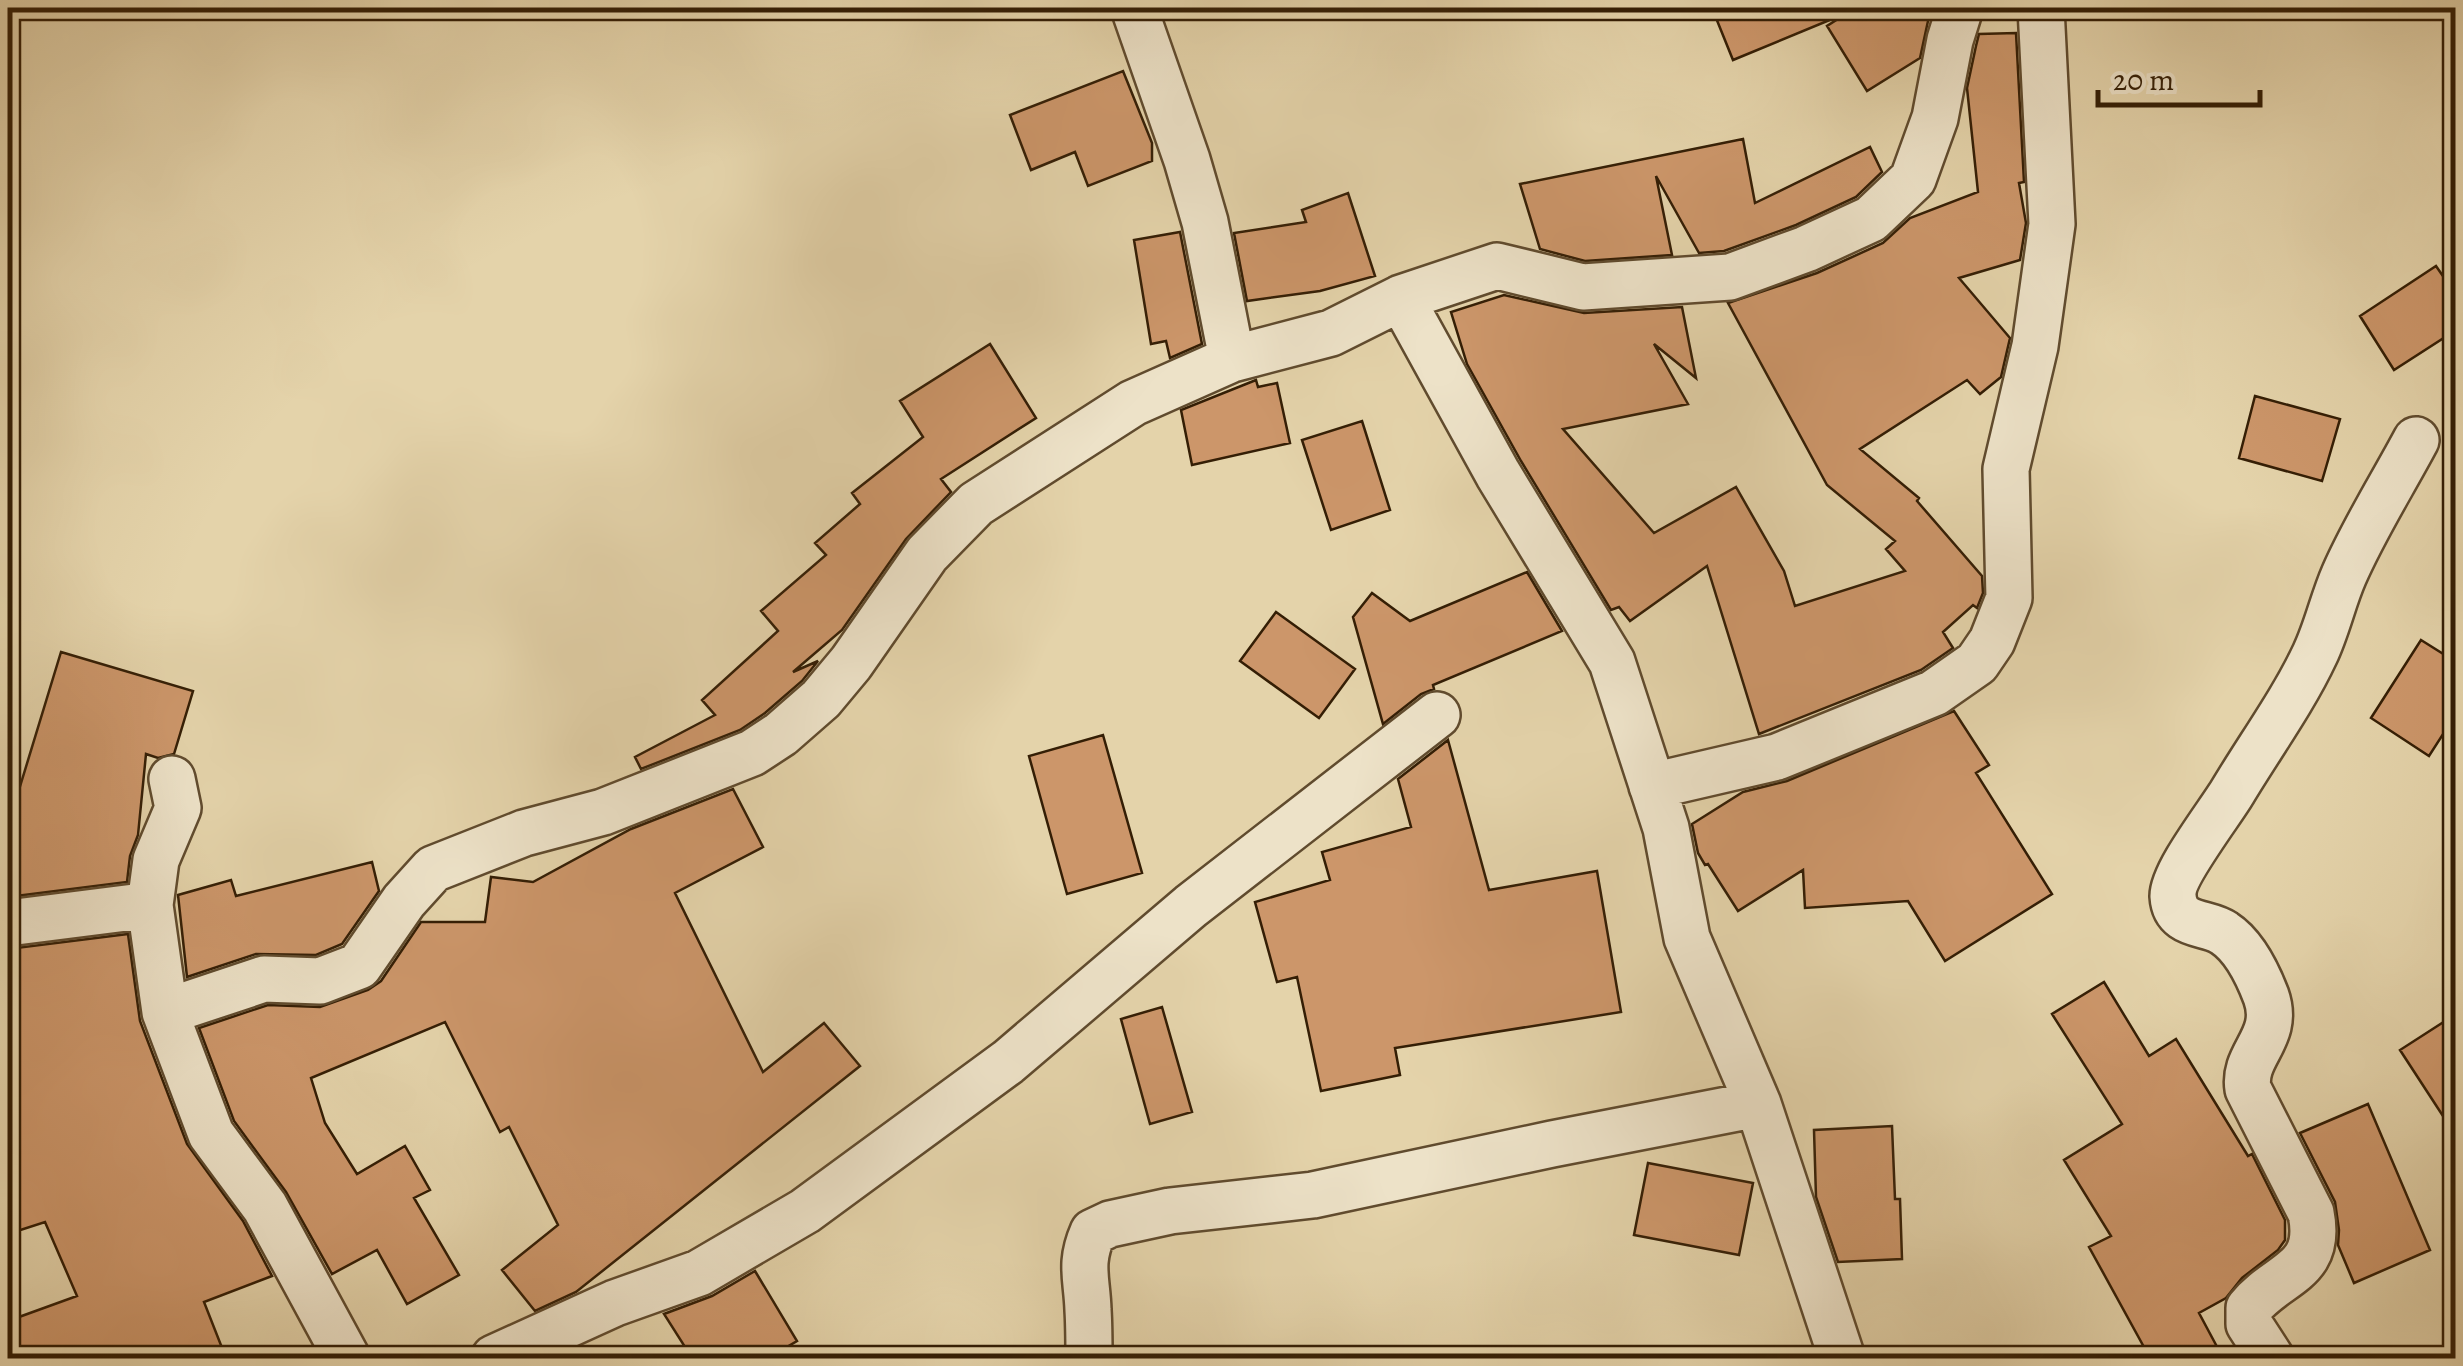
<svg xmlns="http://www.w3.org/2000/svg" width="2463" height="1366" viewBox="0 0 2463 1366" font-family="Alegreya,serif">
<rect width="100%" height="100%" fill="#e4d3aa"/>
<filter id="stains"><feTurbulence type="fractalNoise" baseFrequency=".002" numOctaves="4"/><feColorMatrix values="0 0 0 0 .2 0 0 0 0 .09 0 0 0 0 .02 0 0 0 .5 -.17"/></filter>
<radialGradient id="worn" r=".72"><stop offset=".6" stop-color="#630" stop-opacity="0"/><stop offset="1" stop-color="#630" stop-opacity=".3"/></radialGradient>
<path fill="#cc966a" stroke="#341e05" stroke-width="2.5" d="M 1712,8 L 1920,8 L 1928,21 L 1920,58 L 1867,91 L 1827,26 L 1849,12 L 1733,60 Z
M 2016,33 L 2024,182 L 2019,183 L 2026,223 L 2020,260 L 1959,278 L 2010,338 L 2001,377 L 1980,394 L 1967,380 L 1860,449 L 1919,498 L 1917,501 L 1982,576 L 1983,593 L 1977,608 L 1973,605 L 1943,632 L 1953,648 L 1921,670 L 1759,734 L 1707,566 L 1630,621 L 1619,607 L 1611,610 L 1521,461 L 1467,364 L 1451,312 L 1504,295 L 1584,313 L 1682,307 L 1696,378 L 1654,344 L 1688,404 L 1563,429 L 1654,533 L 1736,487 L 1784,571 L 1795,606 L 1905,571 L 1886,549 L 1895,541 L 1827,485 L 1728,303 L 1817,273 L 1883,243 L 1910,218 L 1978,192 L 1967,88 L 1976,46 L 1979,34 Z
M 1123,71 L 1152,143 L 1152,161 L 1088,186 L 1075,152 L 1031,170 L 1010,115 Z
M 1743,139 L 1755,203 L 1870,147 L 1882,172 L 1856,197 L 1796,225 L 1724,251 L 1699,253 L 1656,176 L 1672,255 L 1585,261 L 1540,249 L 1520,184 Z
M 1348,193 L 1375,276 L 1320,291 L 1247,301 L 1234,233 L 1306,222 L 1302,210 Z
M 1180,232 L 1202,344 L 1170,358 L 1166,341 L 1151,344 L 1134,240 Z
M 2436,266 L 2456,295 L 2456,330 L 2394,370 L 2360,316 Z
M 990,344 L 1036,418 L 941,479 L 951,492 L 906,539 L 842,630 L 793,672 L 818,661 L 802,681 L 765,713 L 740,730 L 641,769 L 635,757 L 715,715 L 702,700 L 778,631 L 761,611 L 826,555 L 815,543 L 860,504 L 852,493 L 923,437 L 900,401 Z
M 1256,380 L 1258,387 L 1277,383 L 1290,443 L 1192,465 L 1181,410 Z
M 2255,396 L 2340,419 L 2322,481 L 2239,458 Z
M 1362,421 L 1390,510 L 1331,530 L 1302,440 Z
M 1527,572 L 1562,631 L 1433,685 L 1434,689 L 1421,694 L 1383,724 L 1353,617 L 1372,593 L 1410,621 Z
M 1276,612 L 1355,669 L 1319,718 L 1240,661 Z
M 2421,640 L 2456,662 L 2456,714 L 2429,756 L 2371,718 Z
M 61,652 L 193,691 L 174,754 L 158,758 L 146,754 L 138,835 L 130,856 L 127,882 L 8,897 L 8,791 L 18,793 Z
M 1954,711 L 1989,765 L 1976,773 L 2052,894 L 1945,961 L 1908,901 L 1805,908 L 1803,870 L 1738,911 L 1708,864 L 1705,865 L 1698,853 L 1692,824 L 1743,792 L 1787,781 Z
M 1103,735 L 1142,873 L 1067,894 L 1029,756 Z
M 1448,740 L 1489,890 L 1597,871 L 1621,1012 L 1395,1048 L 1400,1075 L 1321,1091 L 1297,977 L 1277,982 L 1255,902 L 1330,880 L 1322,852 L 1411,827 L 1398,779 Z
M 733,789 L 763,847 L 675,893 L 763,1072 L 824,1023 L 860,1066 L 576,1292 L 535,1311 L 502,1270 L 558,1225 L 509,1127 L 500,1132 L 445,1022 L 311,1078 L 325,1123 L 357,1174 L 405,1146 L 430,1190 L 414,1198 L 459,1275 L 407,1304 L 377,1250 L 332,1274 L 286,1192 L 234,1121 L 199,1028 L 268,1005 L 320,1007 L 368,990 L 381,981 L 421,922 L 485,922 L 491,877 L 533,882 L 631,829 Z
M 372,862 L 379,891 L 342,944 L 316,955 L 256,954 L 187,977 L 178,895 L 231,880 L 236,896 Z
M 128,934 L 140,1021 L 187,1144 L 243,1221 L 272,1276 L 204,1302 L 226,1358 L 8,1358 L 8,1321 L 77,1296 L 45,1222 L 8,1234 L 8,949 Z
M 2104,982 L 2149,1056 L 2176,1039 L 2248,1156 L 2252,1154 L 2285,1220 L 2285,1240 L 2278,1250 L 2242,1278 L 2226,1298 L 2199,1313 L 2223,1358 L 2150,1358 L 2089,1247 L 2111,1236 L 2064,1160 L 2122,1124 L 2052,1014 Z
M 1162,1007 L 1192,1112 L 1150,1124 L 1121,1019 Z
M 2456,1014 L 2456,1136 L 2400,1050 Z
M 2368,1104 L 2430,1250 L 2354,1283 L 2338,1245 L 2339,1230 L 2335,1202 L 2300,1133 Z
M 1892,1126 L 1895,1199 L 1900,1199 L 1902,1259 L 1838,1262 L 1816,1197 L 1814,1130 Z
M 1648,1163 L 1753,1183 L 1739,1255 L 1634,1235 Z
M 755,1271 L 797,1341 L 768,1358 L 692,1358 L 664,1314 L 712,1296 Z"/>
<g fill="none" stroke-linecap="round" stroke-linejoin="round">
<defs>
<path id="street" d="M 1134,8 L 1187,160 L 1205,222 L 1232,359
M 1401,298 L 1498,474 L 1612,662 L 1666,828 L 1687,938 L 1758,1104 L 1842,1358
M 172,779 L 178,808 L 156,860 L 150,905 L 165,1012 L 211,1134 L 265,1207 L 347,1358
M 1652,786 L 1777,757 L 1934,693 L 1977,663 L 1992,641 L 2009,598 L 2006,469 L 2035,346 L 2052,224 L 2041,8
M 8,923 L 150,905
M 165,1012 L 264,979 L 320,981 L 359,966 L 404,901 L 433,869 L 524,833 L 603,812 L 752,753 L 781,734 L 821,699 L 851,663 L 927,554 L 976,504 L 1133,403 L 1232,359 L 1331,333 L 1401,298 L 1497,266 L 1583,287 L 1730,277 L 1806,249 L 1871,219 L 1913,179 L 1935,118 L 1950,40 L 1960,8
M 494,1358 L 615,1303 L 699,1273 L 805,1211 L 1008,1062 L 1191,906 L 1437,715
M 1089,1358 C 1089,1343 1089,1326 1088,1310 C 1087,1278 1079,1264 1093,1232 L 1110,1224 L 1170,1211 L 1313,1195 L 1552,1144 L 1758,1104
M 2271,1358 L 2249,1324 L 2249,1308 C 2278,1272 2323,1273 2311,1213 L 2248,1089 C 2242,1054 2281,1038 2266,996 C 2258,975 2244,946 2224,933 C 2207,921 2175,928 2173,896 C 2172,874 2220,813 2233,791 C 2260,746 2293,701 2315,654 C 2327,629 2333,600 2344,575 C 2364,529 2392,485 2416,440"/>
</defs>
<use href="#street" stroke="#604b2e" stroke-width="50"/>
<use href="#street" stroke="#ede2c8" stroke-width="45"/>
</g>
<rect width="2463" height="1366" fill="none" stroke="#e4d3aa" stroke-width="40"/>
<rect x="10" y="10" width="2443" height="1346" fill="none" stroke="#341e05" stroke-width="5"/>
<rect x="20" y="20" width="2423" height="1326" fill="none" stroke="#341e05" stroke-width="2.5"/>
<path d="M2098 90v15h162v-15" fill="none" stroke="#341e05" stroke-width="5"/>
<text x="2113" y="90" font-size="30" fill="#341e05" stroke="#ede2c8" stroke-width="8" paint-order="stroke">20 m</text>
<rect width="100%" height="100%" filter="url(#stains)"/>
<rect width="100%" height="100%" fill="url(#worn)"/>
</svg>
